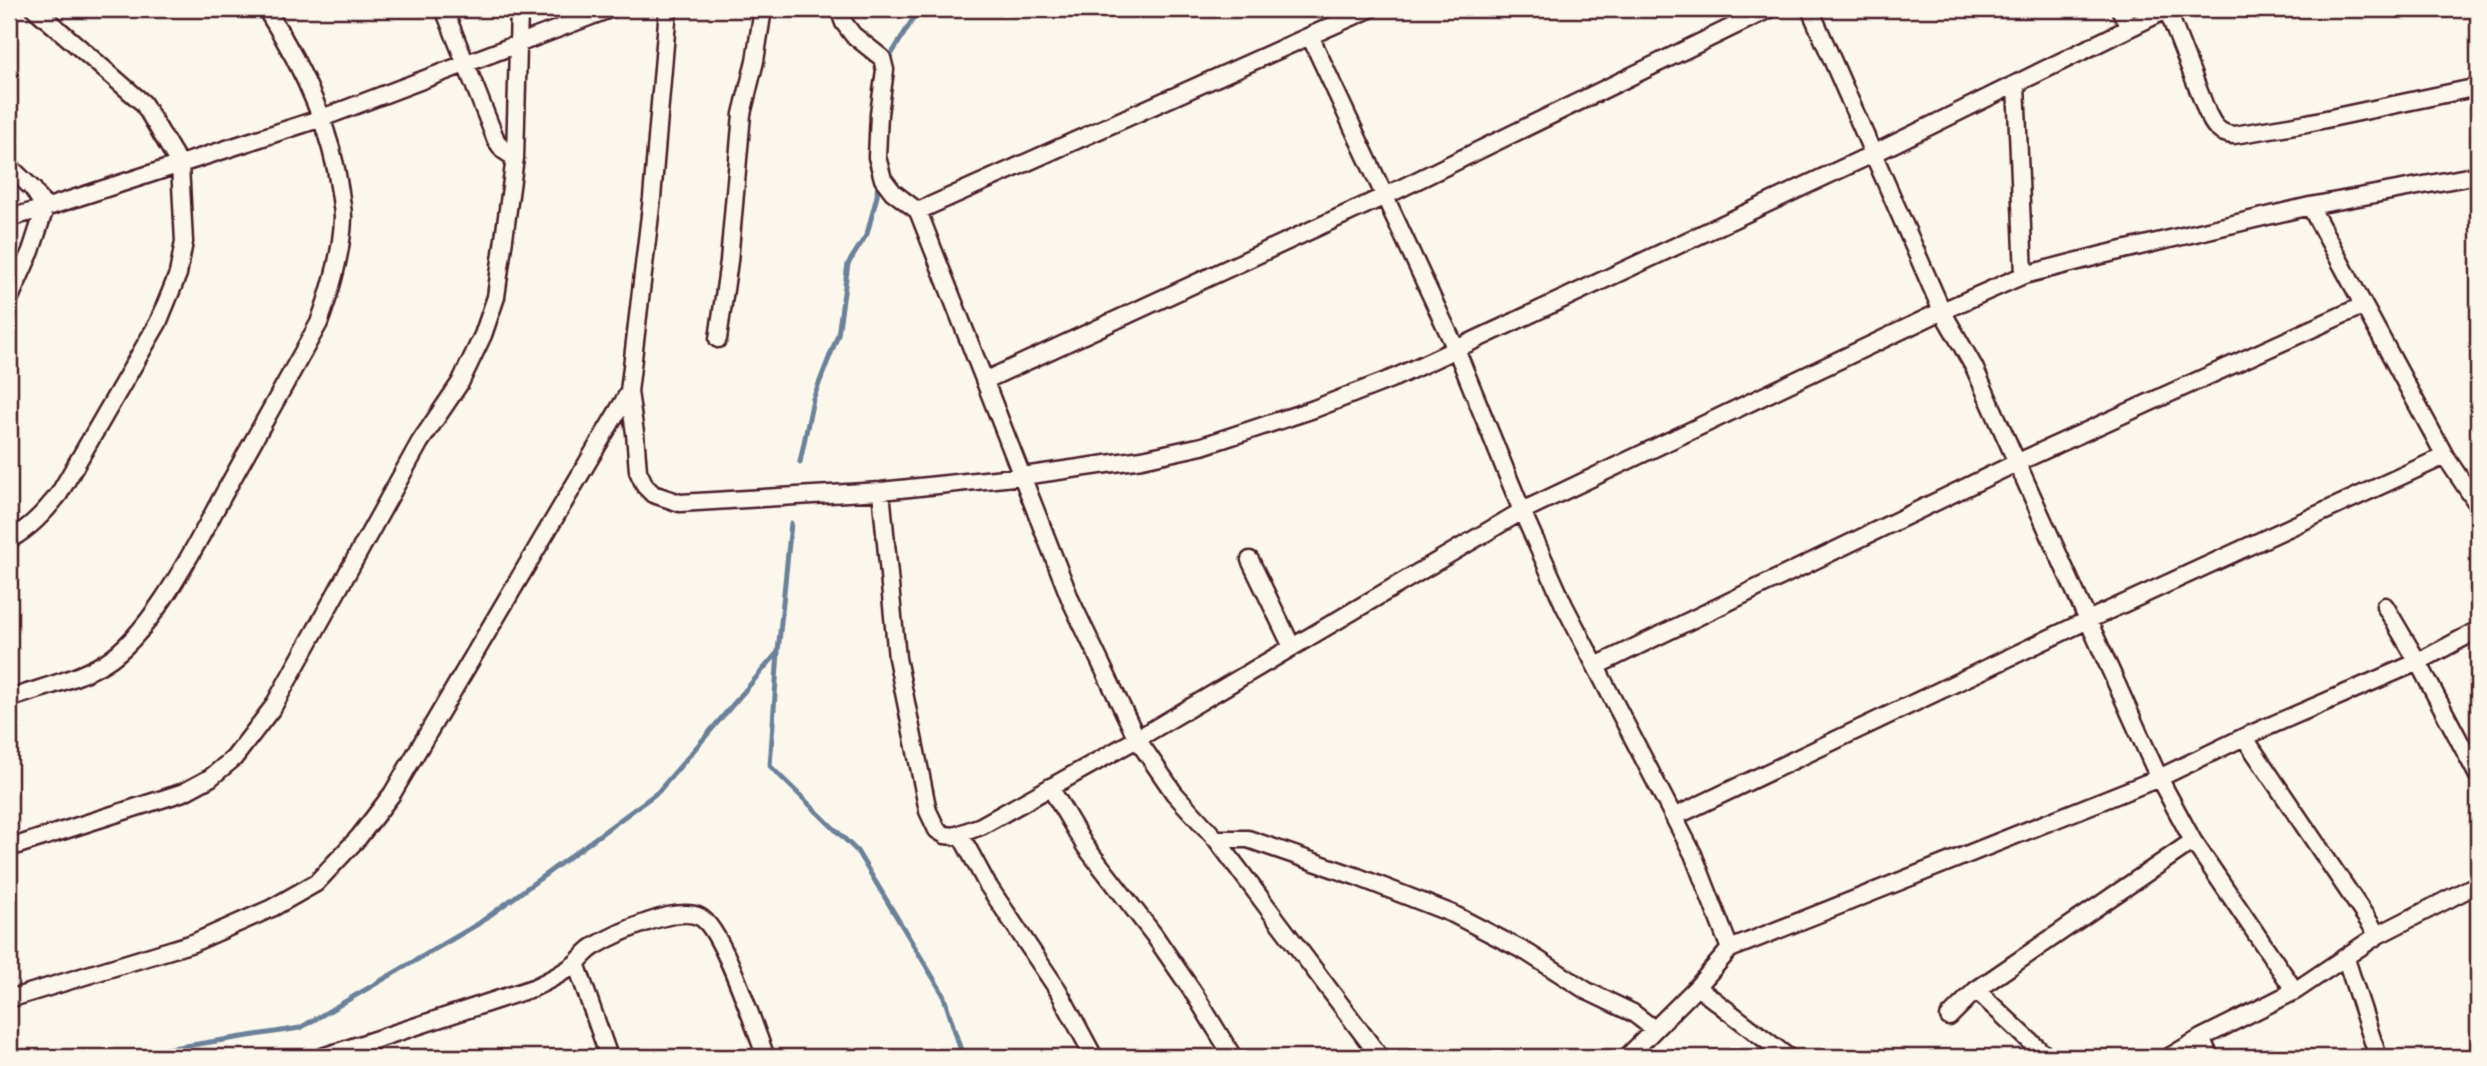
<svg xmlns="http://www.w3.org/2000/svg" width="2487" height="1066" viewBox="0 0 2487 1066" font-family="Itim,sans-serif">
<rect width="100%" height="100%" fill="#fbf7ec"/>
<filter id="ink" filterUnits="userSpaceOnUse"><feTurbulence type="fractalNoise" baseFrequency=".0143" numOctaves="2"/><feDisplacementMap in="SourceGraphic" scale="14" xChannelSelector="R" yChannelSelector="G"/><feConvolveMatrix kernelMatrix="1 2 1 2 8 2 1 2 1" color-interpolation-filters="sRGB"/></filter>
<g filter="url(#ink)">
<g fill="none" stroke-linecap="round" stroke-linejoin="round">
<path stroke="#6c8199" stroke-width="5" d="M 888,60 L 919,9
M 800,462 L 813,399 L 838,335 L 848,264 L 867,234 L 877,196 L 878,178
M 778,652 L 770,766 L 857,851 L 943,994 L 963,1057
M 115,1057 L 300,1028 L 478,924 L 658,792 L 778,652 L 791,523"/>
<defs>
<path id="street" d="M 444,9 L 496,140 L 503,150 L 515,158
M 668,9 L 652,198 L 629,392 L 635,433 L 638,471 L 645,486 L 653,494 L 680,503 L 881,491 L 1023,476 L 1142,459 L 1202,446 L 1314,409 L 1396,377 L 1875,153 L 2168,9
M 839,9 L 844,23 L 853,35 L 882,58 L 885,70 L 879,114 L 877,157 L 883,179 L 893,192 L 918,211 L 1071,601 L 1137,739 L 1174,793 L 1216,839 L 1380,1057
M 1810,9 L 1942,311 L 1974,367 L 2159,778 L 2193,841 L 2295,991
M 2120,9 L 2129,28
M 2167,9 L 2207,112 C 2213,125 2218,134 2234,135 L 2307,123 L 2478,87
M 1310,36 L 1456,349 L 1522,511 L 1564,605 L 1693,854 L 1730,949
M 2016,84 L 2024,275
M 9,166 L 33,189 L 45,208 L 31,251 L 9,300
M 2310,206 L 2445,456 L 2478,505
M 918,211 L 1370,9
M 9,218 L 45,208 L 322,118 L 610,9
M 718,339 L 729,261 L 742,114 L 755,61 L 763,9
M 986,380 L 1385,196 L 1769,9
M 881,491 L 897,658 L 928,811 L 937,830 L 945,835 L 954,836 L 981,826 L 1137,739 L 1522,511 L 1942,311 L 2024,275 L 2102,255 L 2310,206 L 2478,175
M 9,540 C 30,528 44,513 59,494 L 158,323 L 178,274 L 184,242 L 180,165 L 143,103 L 35,9
M 1250,560 L 1292,647
M 2385,606 L 2418,662 L 2478,776
M 1596,666 L 2016,463 L 2362,306
M 9,699 C 40,688 76,680 104,663 C 153,634 198,540 226,490 C 257,434 288,378 319,323 C 331,290 342,253 343,218 C 343,210 341,200 340,192 C 331,126 301,64 266,9
M 2244,737 L 2378,935
M 1050,787 L 1085,846 L 1154,935 L 1195,995 L 1233,1057
M 1674,817 L 2088,620 L 2445,456
M 960,834 L 987,884 L 1058,990 L 1094,1057
M 1216,839 L 1248,839 L 1358,877 L 1453,914 L 1528,953 L 1587,991 L 1633,1013 L 1654,1029
M 9,848 L 184,792 L 210,778 L 234,758 L 273,707 L 420,442 L 460,383 L 483,335 L 496,297 L 515,158 L 519,9
M 2346,959 L 2378,1057
M 576,963 L 609,1057
M 1697,987 L 1788,1057
M 1976,990 L 2047,1057
M 9,999 L 193,943 L 272,908 L 316,883 L 359,837 L 392,794 L 629,392
M 1949,1017 L 1976,990 L 2193,841
M 2201,1038 L 2210,1057
M 322,1057 L 533,988 C 548,981 562,974 575,964 C 582,958 587,950 595,946 C 617,933 677,905 700,917 C 723,929 755,1030 766,1057
M 1627,1057 L 1697,987 L 1730,949 L 2159,778 L 2244,737 L 2418,662 L 2478,630
M 2169,1057 L 2201,1038 L 2295,991 L 2378,935 L 2478,884"/>
</defs>
<use href="#street" stroke="#4a1f2b" stroke-width="21"/>
<use href="#street" stroke="#fbf7ec" stroke-width="16"/>
</g>
</g>
<rect width="2487" height="1066" fill="none" stroke="#fbf7ec" stroke-width="35"/>
<rect x="18" y="18" width="2452" height="1031" fill="none" stroke="#4a1f2b" stroke-width="2.5" filter="url(#ink)"/>
</svg>
